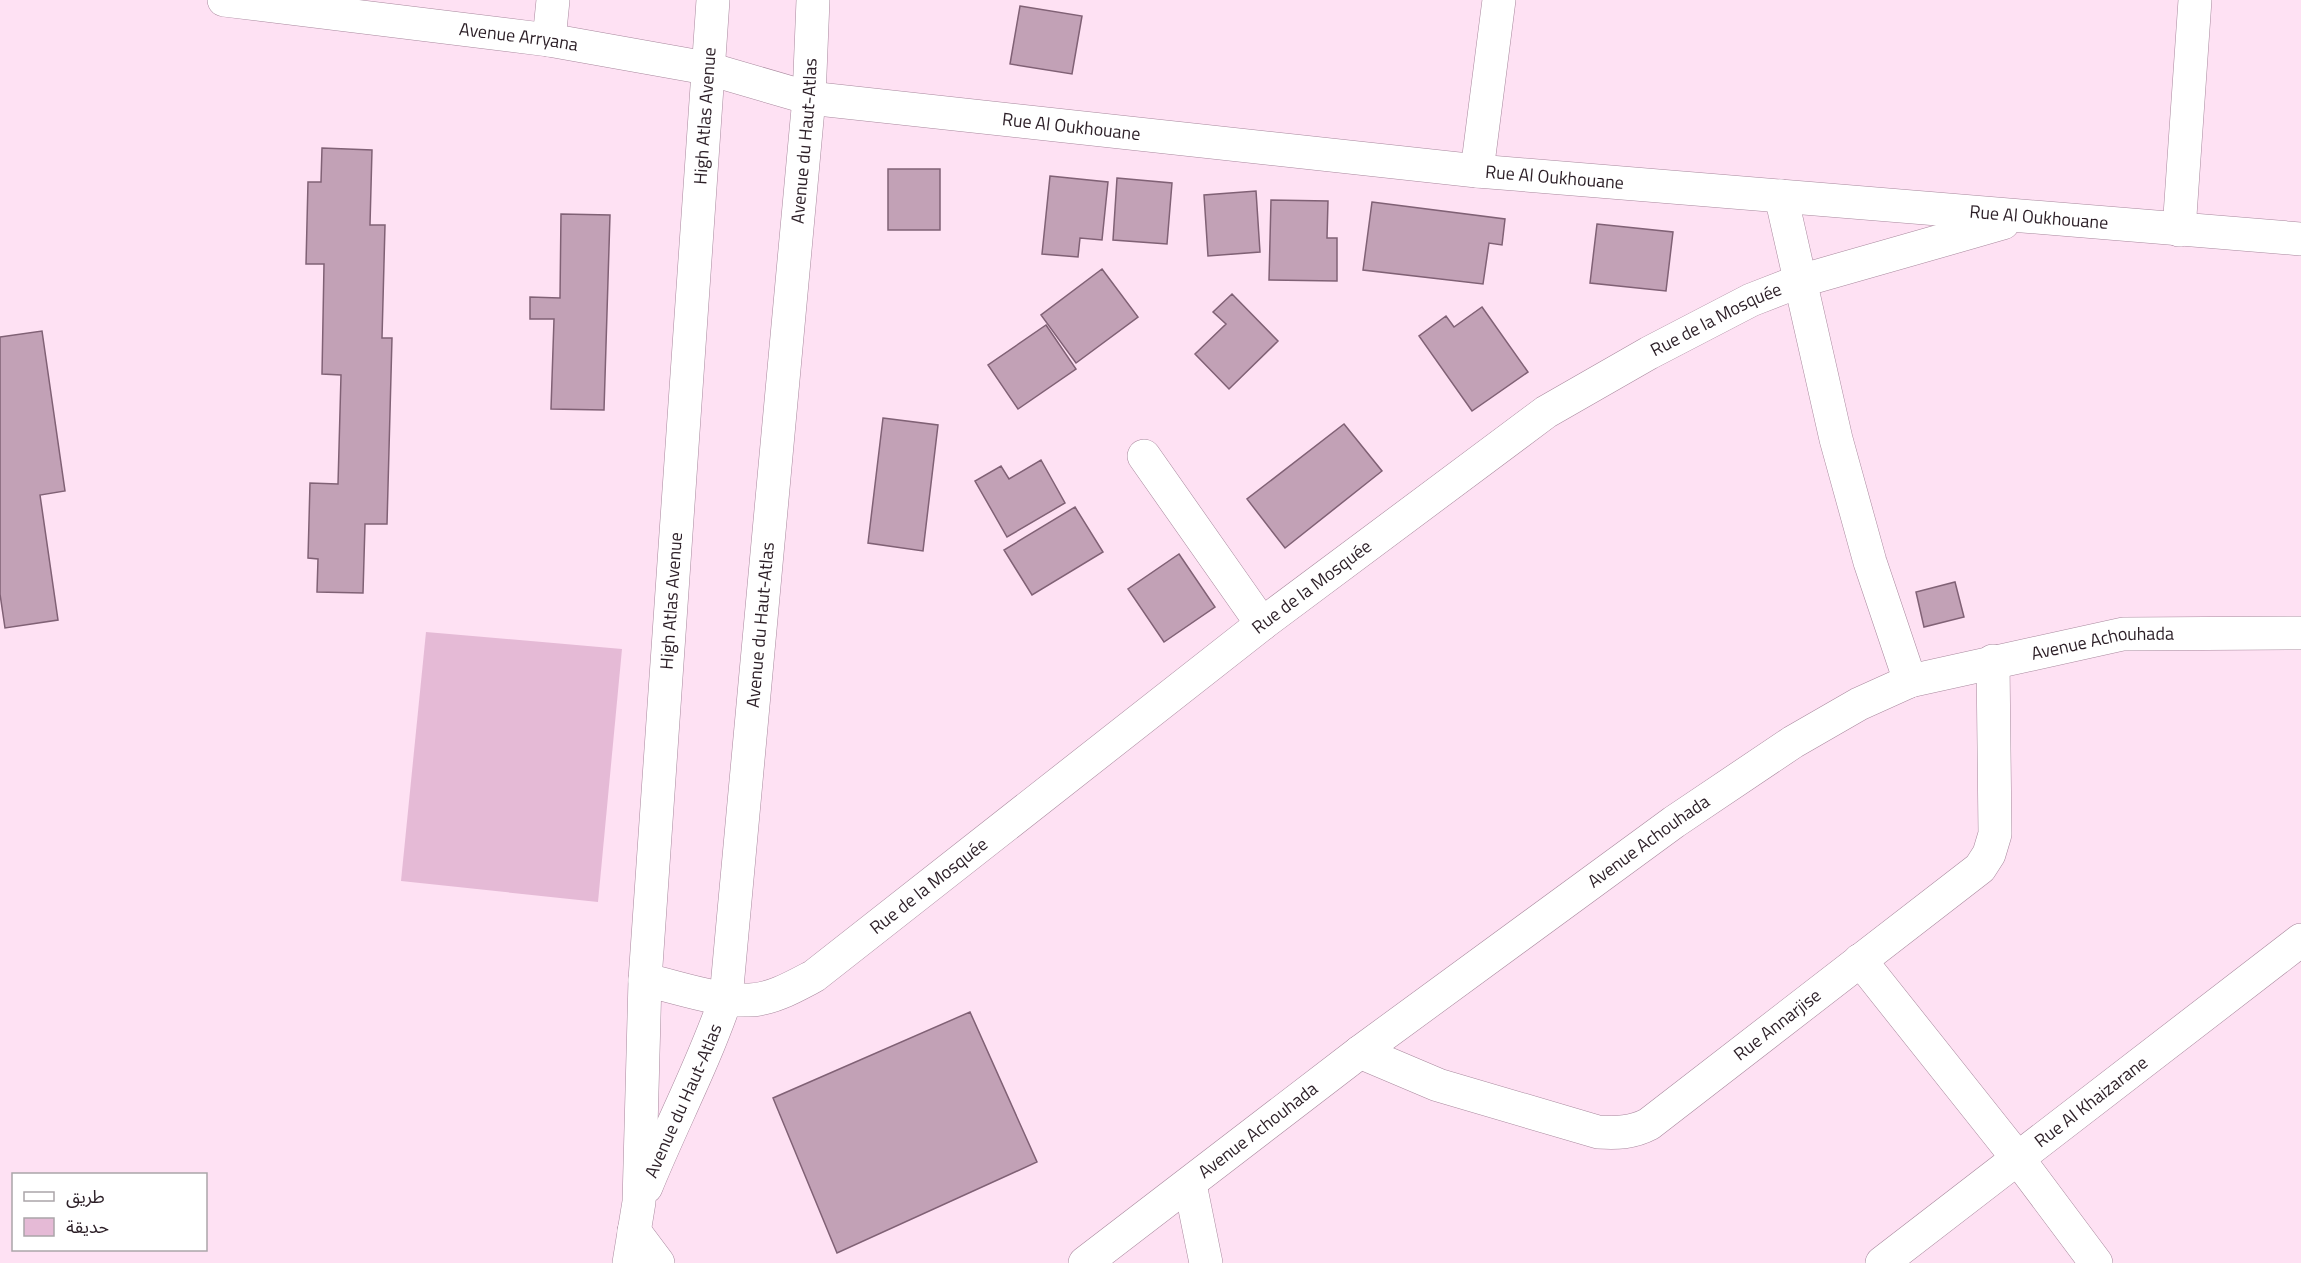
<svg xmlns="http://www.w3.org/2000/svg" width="2301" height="1263" viewBox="0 0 2301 1263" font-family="'Titillium Web','Noto Sans Arabic',sans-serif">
<rect width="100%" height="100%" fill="#fee1f3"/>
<path fill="#e5bad6" d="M 426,632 L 622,649 L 598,902 L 401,881 Z"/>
<path fill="#c2a1b6" stroke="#806175" stroke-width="1.5" d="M 1020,6 L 1082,16 L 1072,74 L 1010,64 Z
M 322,148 L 372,150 L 370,225 L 385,225 L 382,338 L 392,338 L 387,524 L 365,524 L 363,593 L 317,592 L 318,559 L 308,558 L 310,483 L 338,484 L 341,375 L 322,374 L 324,264 L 306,264 L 308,182 L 321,182 Z
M 888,169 L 940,169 L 940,230 L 888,230 Z
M 1050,176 L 1108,182 L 1102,240 L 1080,238 L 1078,257 L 1042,254 Z
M 1117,178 L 1172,183 L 1167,244 L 1113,240 Z
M 1256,191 L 1260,252 L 1208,256 L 1204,195 Z
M 1271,200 L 1328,201 L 1327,238 L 1337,238 L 1337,281 L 1269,280 Z
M 1372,202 L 1505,219 L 1502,245 L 1489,243 L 1483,284 L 1363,270 Z
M 561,214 L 610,215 L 604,410 L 551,409 L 554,319 L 530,319 L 530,297 L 560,298 Z
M 1597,224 L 1673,232 L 1666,291 L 1590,283 Z
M 1102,269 L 1138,317 L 1076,363 L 1041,315 Z
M 1232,294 L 1278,341 L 1229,389 L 1195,354 L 1226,324 L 1213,312 Z
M 1482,307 L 1528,372 L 1472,411 L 1419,336 L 1446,316 L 1454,327 Z
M 1046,325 L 1076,369 L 1018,409 L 988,365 Z
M 42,331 L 65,491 L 40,495 L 58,620 L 5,628 L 0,594 L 0,337 Z
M 883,418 L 938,425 L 923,551 L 868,543 Z
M 1344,424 L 1382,471 L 1285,548 L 1247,499 Z
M 1041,460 L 1065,503 L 1007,537 L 975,481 L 1001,466 L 1009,479 Z
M 1075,507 L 1103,552 L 1032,595 L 1004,550 Z
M 1179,554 L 1215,607 L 1164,642 L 1128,589 Z
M 1955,582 L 1964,617 L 1924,627 L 1916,592 Z
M 970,1012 L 1037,1162 L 837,1253 L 773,1098 Z"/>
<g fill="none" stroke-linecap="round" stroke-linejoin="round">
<defs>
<g id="minor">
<path id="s1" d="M 224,0 L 549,40 L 706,68 L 809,98 L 1477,171 L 2301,239"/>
<path d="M 549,40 L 553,0"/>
<path d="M 1477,171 L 1499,0"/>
<path d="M 1781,196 L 1836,439 L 1870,562 L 1910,681"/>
<path d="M 2179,230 L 2195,0"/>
<path d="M 1144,456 L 1262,624"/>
<path d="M 1860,960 L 2019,1160 L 2096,1263"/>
<path id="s2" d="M 645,980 C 678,987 715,1001 749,1000 C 771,1000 795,986 814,976 L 1262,624 L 1546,412 L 1649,353 L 1751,300 L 1800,281 L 2003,223"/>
<path id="s3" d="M 1360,1052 L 1438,1085 L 1598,1132 C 1617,1133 1632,1133 1649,1124 L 1980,868 L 1989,854 L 1995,834 L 1993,661"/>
<path d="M 1190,1184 L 1206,1263"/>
<path d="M 634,1231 L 658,1263"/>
<path id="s4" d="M 1085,1263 L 1360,1052 L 1674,822 L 1793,742 L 1859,704 L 1910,681 L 2123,634 L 2301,633"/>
<path id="s5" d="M 1882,1263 L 2301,940"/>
</g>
<g id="major">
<path id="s6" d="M 646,1187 C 672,1123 704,1063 726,998 L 809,98 L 813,0"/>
<path id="s7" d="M 629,1263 L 639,1202 L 645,980 L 713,0"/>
</g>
</defs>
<use href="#minor" stroke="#a8889d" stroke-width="34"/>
<use href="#major" stroke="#a8889d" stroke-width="34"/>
<use href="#minor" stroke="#fff" stroke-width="33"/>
<use href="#major" stroke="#fff" stroke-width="33"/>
</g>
<g text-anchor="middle" stroke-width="4.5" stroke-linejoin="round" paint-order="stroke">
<g font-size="18" fill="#2c1f27" stroke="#fff">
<text dy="6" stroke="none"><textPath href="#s1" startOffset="297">Avenue Arryana</textPath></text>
<text dy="6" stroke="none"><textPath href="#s7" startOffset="1150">High Atlas Avenue</textPath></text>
<text dy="6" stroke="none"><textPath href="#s1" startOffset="858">Rue Al Oukhouane</textPath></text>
<text dy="6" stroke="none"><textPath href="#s6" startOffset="1066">Avenue du Haut-Atlas</textPath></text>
<text dy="6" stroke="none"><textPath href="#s1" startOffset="1344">Rue Al Oukhouane</textPath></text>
<text dy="6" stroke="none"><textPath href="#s1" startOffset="1830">Rue Al Oukhouane</textPath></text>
<text dy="6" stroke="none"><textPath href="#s2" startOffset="1294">Rue de la Mosquée</textPath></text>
<text dy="6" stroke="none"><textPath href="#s2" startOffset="808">Rue de la Mosquée</textPath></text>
<text dy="6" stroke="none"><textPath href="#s7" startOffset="664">High Atlas Avenue</textPath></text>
<text dy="6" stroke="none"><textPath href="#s6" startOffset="580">Avenue du Haut-Atlas</textPath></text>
<text dy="6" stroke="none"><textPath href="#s4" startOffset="1208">Avenue Achouhada</textPath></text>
<text dy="6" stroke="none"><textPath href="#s4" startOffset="704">Avenue Achouhada</textPath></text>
<text dy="6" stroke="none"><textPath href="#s2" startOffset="322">Rue de la Mosquée</textPath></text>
<text dy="6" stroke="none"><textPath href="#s3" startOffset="466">Rue Annarjise</textPath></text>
<text dy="6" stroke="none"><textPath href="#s6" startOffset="94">Avenue du Haut-Atlas</textPath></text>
<text dy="6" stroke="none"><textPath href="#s5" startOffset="264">Rue Al Khaizarane</textPath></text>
<text dy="6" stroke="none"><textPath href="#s4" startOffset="218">Avenue Achouhada</textPath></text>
</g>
</g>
<rect x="12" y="1173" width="195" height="78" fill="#ffffff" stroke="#aba5a9" stroke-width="1.5"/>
<rect x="24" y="1192" width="30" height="9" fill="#ffffff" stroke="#aba5a9" stroke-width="1.5"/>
<text x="66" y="1203" font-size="18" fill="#2c1f27">طريق</text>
<rect x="24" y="1218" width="30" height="18" fill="#e5bad6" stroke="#aba5a9" stroke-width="1.5"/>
<text x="66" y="1233" font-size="18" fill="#2c1f27">حديقة</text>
</svg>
